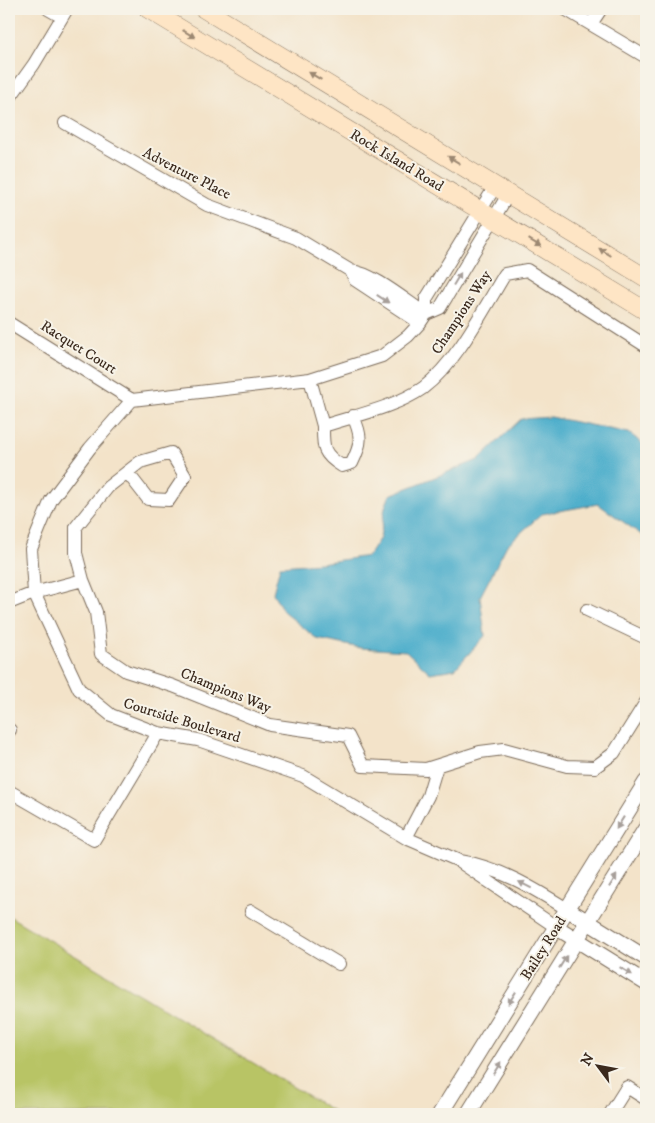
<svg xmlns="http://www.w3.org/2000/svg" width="655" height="1123" viewBox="0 0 655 1123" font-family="'IM FELL DW Pica',serif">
<rect width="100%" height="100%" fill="#f7f3e8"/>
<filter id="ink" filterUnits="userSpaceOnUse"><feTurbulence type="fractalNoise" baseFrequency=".02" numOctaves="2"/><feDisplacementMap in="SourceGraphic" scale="10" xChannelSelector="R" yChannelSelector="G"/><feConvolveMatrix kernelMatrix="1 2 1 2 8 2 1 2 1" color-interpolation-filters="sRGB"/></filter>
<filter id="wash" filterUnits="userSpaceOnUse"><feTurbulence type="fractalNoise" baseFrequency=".0096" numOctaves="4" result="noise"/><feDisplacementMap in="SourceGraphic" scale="20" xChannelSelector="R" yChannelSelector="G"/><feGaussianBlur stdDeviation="1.12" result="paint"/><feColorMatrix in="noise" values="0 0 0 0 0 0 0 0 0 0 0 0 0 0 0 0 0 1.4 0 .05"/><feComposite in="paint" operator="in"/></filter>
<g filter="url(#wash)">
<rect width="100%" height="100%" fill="#f3e3c9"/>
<path fill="#b8c465" stroke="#7a7742" d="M 9,916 L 338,1114 L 9,1114 Z"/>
<path fill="#4cadcb" stroke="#446c74" d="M 551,417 L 629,433 L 646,446 L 646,538 L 598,504 L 542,514 L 507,545 L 480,597 L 485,636 L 455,669 L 430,673 L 406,651 L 361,648 L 317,639 L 283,611 L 273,593 L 280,566 L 320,563 L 368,556 L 380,538 L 385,507 L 390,495 L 478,460 L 521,419 Z"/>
</g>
<g filter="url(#ink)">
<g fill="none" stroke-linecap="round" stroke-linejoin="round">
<defs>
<path id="minor" d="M 48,9 L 62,17
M 565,9 L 646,57
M 591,24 L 601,9
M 9,99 L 34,64 L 67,9
M 65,123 L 207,205 L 296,238 L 351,271 C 373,273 406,301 426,314
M 496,185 L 426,299 L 426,314 L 420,323 L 408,336 L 382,356 L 310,379 L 132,400 L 90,448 L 51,500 L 31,549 L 34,593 L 79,689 L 111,715 L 158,733 L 198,740 L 303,776 L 406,838 L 457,860 L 556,927
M 351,271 L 355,280 L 420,323
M 426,314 L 440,308 L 509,193
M 9,323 L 132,400
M 310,379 L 323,426
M 353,416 C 362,436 362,443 352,463 L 342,466 C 322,454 323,447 323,426 C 354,416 396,407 423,388 C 457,362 483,310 505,274 L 527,270 L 646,346
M 127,472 L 148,499 L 169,500 L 185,476 L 171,453 L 140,462 L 108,487 L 76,527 L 76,553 L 83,580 L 96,612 L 101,654 L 126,671 L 173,686 L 270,725 L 348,736 L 363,766 L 426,769 L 480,752 L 504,749 L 567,766 L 595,767 L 614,753 L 646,702
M 9,603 L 34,593 L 83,580
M 587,610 L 646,638
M 9,731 L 10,730
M 9,791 L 94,840 L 158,733
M 406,838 L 428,796 L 437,766
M 459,861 C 499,867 533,888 567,909
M 251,911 L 339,964
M 610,1114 L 627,1087 L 646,1099"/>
<path id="tertiary" d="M 567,909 L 646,958
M 556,927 L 646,983
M 440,1114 L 646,782
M 468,1114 L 646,828"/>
<path id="secondary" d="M 148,9 L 646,311
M 204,9 L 646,278"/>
</defs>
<use href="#minor" stroke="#7b6b5a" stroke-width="14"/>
<use href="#tertiary" stroke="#7b6b5a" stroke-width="17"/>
<use href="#secondary" stroke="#7b6b5a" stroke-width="19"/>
<use href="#minor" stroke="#fff" stroke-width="12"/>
<use href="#tertiary" stroke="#fff" stroke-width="15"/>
<use href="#secondary" stroke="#fee5c5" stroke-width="18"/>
</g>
<defs><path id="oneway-solid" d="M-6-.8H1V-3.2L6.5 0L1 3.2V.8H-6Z" transform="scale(1.25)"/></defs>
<g fill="#9c8872">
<use href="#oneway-solid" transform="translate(189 34) rotate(31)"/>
<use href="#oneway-solid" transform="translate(315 76) rotate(-149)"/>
<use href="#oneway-solid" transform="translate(454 160) rotate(-149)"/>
<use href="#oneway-solid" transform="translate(535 243) rotate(31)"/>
<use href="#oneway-solid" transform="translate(605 252) rotate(-148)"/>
</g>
<g fill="#a79f9a">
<use href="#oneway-solid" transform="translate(457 279) rotate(-59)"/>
<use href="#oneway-solid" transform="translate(383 299) rotate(33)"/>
<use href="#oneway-solid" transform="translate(620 823) rotate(122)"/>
<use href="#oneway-solid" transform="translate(613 881) rotate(-58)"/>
<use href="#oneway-solid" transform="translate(525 885) rotate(-153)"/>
<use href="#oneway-solid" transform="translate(563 962) rotate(-58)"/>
<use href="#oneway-solid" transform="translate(626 971) rotate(31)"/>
<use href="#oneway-solid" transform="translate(512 998) rotate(122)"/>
<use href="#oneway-solid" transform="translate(497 1068) rotate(-58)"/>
</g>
</g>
<g text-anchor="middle" stroke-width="4" stroke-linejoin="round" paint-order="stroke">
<g font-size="15" fill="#3b2a1e" stroke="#f7f3e8">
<text transform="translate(397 160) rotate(31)" y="5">Rock Island Road</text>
<text transform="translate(187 173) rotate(27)" y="5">Adventure Place</text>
<text transform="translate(461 312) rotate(-57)" y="5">Champions Way</text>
<text transform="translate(79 347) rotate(32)" y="5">Racquet Court</text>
<text transform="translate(226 690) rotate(22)" y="5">Champions Way</text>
<text transform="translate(182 720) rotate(17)" y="5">Courtside Boulevard</text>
<text transform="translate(543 948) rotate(-58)" y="5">Bailey Road</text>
</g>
</g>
<rect width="655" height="1123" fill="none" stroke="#f7f3e8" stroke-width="30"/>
<g transform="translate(598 1066) rotate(302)" stroke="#f7f3e8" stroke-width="4" paint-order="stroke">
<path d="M0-4L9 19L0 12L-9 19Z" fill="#3b2a1e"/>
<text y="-8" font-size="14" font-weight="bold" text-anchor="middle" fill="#3b2a1e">N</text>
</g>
</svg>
